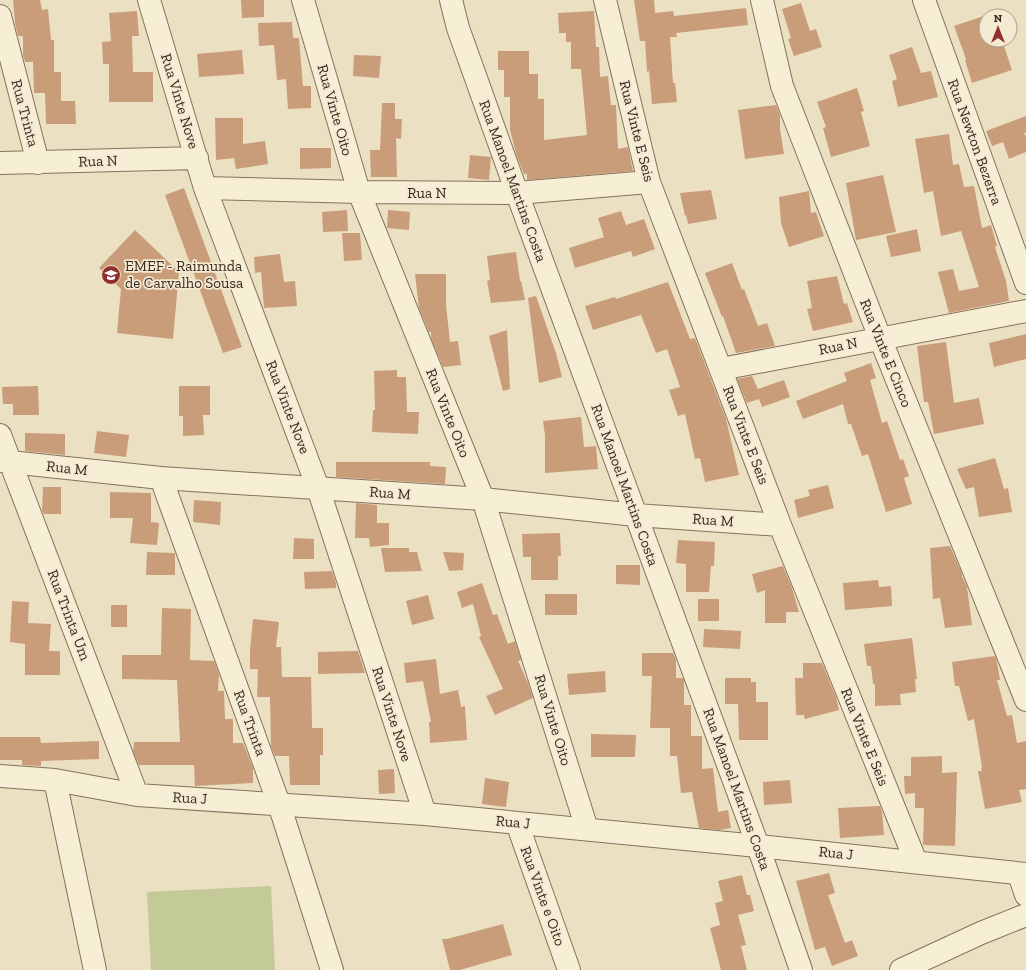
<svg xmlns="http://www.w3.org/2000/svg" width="1026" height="970" viewBox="0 0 1026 970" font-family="'Zilla Slab',serif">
<rect width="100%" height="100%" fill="#ece0c3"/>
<path fill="#c3c997" d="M 271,886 L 275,970 L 151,970 L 147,892 Z"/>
<path fill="#c99c7a" d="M 13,0 L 40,0 L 42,10 L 48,9 L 51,40 L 54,40 L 54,72 L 61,72 L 61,101 L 75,101 L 76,124 L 46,124 L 45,93 L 34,93 L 33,62 L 25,62 L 23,55 L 23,36 L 18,36 L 15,23 Z
M 241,0 L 264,0 L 264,17 L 242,18 Z
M 634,0 L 654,0 L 655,13 L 673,11 L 674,16 L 746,8 L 748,25 L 676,33 L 677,37 L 670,37 L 673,83 L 675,83 L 677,102 L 652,104 L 649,71 L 647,72 L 645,41 L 640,41 Z
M 801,3 L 810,31 L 816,29 L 822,47 L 794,56 L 788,39 L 791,38 L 782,9 Z
M 137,11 L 139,36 L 132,36 L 133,72 L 153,72 L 153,102 L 109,102 L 109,64 L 103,64 L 102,42 L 111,41 L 109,13 Z
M 594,11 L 596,47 L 599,47 L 600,77 L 608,76 L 611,105 L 616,105 L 618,149 L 628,147 L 633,171 L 527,180 L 527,174 L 524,174 L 517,157 L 510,130 L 510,97 L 504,97 L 504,70 L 498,70 L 498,51 L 529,51 L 529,74 L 538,74 L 538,99 L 544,99 L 544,140 L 587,135 L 581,69 L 571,69 L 571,42 L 566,42 L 566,33 L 559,33 L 558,13 Z
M 987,15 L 988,16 L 986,16 L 986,40 L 1002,40 L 1012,70 L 972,83 L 965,60 L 966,59 L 954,26 Z
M 292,22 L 293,38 L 299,38 L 303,86 L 311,86 L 311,108 L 288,109 L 286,79 L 277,80 L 274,45 L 259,46 L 258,23 Z
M 912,47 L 921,73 L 931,71 L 938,97 L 898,107 L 892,81 L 897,79 L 889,55 Z
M 242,50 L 244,74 L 199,77 L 197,54 Z
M 354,55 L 381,56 L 379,78 L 353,76 Z
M 857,88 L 864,111 L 861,112 L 870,146 L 831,157 L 823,128 L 826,127 L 817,102 Z
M 382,103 L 395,103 L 395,119 L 402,119 L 401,139 L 396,138 L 397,177 L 371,177 L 370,150 L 380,150 Z
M 776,105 L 780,115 L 780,129 L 784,154 L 745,159 L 738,110 Z
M 1026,116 L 1026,133 L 1024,133 L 1026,137 L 1026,152 L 1009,159 L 1003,142 L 992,146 L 986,131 Z
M 215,118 L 243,118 L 243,144 L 265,141 L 268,164 L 236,169 L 234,158 L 216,160 Z
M 949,134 L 953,165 L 959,164 L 964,187 L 974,186 L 982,228 L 991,225 L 997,246 L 995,247 L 1006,281 L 1009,301 L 949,313 L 938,272 L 953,269 L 959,291 L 979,287 L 961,231 L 941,236 L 933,191 L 924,193 L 915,139 Z
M 300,148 L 331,148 L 331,168 L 300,169 Z
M 470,155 L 491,157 L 489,180 L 468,178 Z
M 883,175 L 896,232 L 856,240 L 846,183 Z
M 184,188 L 242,347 L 223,353 L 165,195 Z
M 711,190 L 717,219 L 688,224 L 686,215 L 685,216 L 680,193 Z
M 809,191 L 811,213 L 816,212 L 824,236 L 789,247 L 781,223 L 779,197 Z
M 347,210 L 348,231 L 323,232 L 322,212 Z
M 388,210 L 410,212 L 409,230 L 387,228 Z
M 621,211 L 626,225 L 644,219 L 655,249 L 633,257 L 631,251 L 575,268 L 569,248 L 604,237 L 598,218 Z
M 917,229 L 921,251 L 891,257 L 886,236 Z
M 135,230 L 179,272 L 173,339 L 117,333 L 121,289 L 99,268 Z
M 342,233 L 360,233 L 362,260 L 344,261 Z
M 516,252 L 520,281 L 521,281 L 525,300 L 491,303 L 487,281 L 490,280 L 487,256 Z
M 280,254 L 284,282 L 295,281 L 297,306 L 264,308 L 261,272 L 255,273 L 254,257 Z
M 732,263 L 742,290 L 744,289 L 758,326 L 767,323 L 775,346 L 736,353 L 723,316 L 722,317 L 705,273 Z
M 415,274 L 446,274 L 446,305 L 450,342 L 458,341 L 461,365 L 443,367 L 431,338 L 431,332 L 429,332 L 419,308 Z
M 837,276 L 844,304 L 847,303 L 853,322 L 813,331 L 807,309 L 812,308 L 807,281 Z
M 668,282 L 690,339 L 695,338 L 726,419 L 739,475 L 705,482 L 700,458 L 695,459 L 685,414 L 678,416 L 669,390 L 680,387 L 667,349 L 656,353 L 641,315 L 593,330 L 585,306 L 615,297 L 616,299 Z
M 536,296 L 556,353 L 562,377 L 539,383 L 528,298 Z
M 507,330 L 510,389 L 503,391 L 489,336 Z
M 1026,334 L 1026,359 L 994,367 L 989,343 Z
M 946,342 L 954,403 L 979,398 L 984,424 L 934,434 L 928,402 L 924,402 L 917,346 Z
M 871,363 L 876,378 L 870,380 L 882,423 L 887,421 L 900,460 L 903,459 L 909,476 L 904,478 L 912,504 L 886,512 L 868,454 L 862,456 L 851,424 L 848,424 L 843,404 L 803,419 L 796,401 L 847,381 L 844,373 Z
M 397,370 L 397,377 L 406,377 L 407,412 L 419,412 L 418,434 L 372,432 L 373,410 L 375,410 L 374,371 Z
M 752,376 L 758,389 L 784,380 L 790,397 L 762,407 L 759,399 L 747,403 L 737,379 Z
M 38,386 L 39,415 L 13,415 L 13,404 L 3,404 L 2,387 Z
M 179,386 L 210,386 L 210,415 L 203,415 L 204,435 L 183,436 L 183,416 L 179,416 Z
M 581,417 L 584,447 L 596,446 L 598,469 L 545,473 L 545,435 L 543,421 Z
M 97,431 L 129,435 L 126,457 L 94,453 Z
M 25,433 L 65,434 L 65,455 L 25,451 Z
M 995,458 L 1004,489 L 1008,488 L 1012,512 L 979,517 L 974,487 L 966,489 L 957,469 Z
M 336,462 L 430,462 L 430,466 L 446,467 L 445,484 L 336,477 Z
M 828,485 L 834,508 L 798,518 L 794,500 L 810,496 L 808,490 Z
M 43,487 L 61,487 L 61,514 L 44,514 L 42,511 Z
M 110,492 L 151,493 L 151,522 L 159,523 L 157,545 L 130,543 L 133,518 L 110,518 Z
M 194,500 L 221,502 L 220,525 L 193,522 Z
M 356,503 L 377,505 L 377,523 L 389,523 L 389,545 L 370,547 L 369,538 L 355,538 Z
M 560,533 L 561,556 L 558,556 L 558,580 L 531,580 L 531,557 L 523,557 L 522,534 Z
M 294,538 L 314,539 L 314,559 L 293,559 Z
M 678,540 L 715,542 L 714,566 L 711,566 L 709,592 L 686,592 L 686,564 L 676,563 Z
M 950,546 L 962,574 L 962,578 L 963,578 L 967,587 L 972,625 L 945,628 L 940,598 L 933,599 L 930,548 Z
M 381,548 L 409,548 L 409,552 L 417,552 L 422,571 L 385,572 Z
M 147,552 L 175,553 L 175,575 L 146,575 Z
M 443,552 L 464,553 L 463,570 L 449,571 Z
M 616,565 L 640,565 L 640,585 L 616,584 Z
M 783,566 L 792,588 L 799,612 L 786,612 L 786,623 L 765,623 L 765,590 L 757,593 L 752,574 Z
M 332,571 L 336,583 L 336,588 L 305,589 L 304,572 Z
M 878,580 L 879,587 L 891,586 L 892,606 L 845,610 L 843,583 Z
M 482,583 L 493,615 L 497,614 L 508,644 L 515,641 L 521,660 L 518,661 L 528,683 L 533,698 L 495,715 L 486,696 L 503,689 L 479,637 L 481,636 L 473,604 L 462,608 L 457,592 Z
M 545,594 L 577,594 L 577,615 L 545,615 Z
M 428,595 L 434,619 L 412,625 L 406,601 Z
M 698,599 L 719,599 L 719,621 L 698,621 Z
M 12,601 L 29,602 L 28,623 L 51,624 L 49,651 L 60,651 L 60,675 L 25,675 L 25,644 L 10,642 Z
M 111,605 L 127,605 L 127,627 L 111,627 Z
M 162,608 L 191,609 L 190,660 L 214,661 L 219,674 L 218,691 L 224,691 L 225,719 L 233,719 L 233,743 L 243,743 L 253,768 L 253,783 L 195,786 L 194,765 L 139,765 L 133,751 L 134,742 L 180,742 L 177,680 L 122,679 L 122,655 L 161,655 Z
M 253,619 L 279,622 L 276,647 L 281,647 L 282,677 L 311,677 L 312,728 L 323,728 L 323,755 L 320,755 L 320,785 L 290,785 L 289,756 L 275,756 L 271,746 L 270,697 L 257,697 L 258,669 L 250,669 L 250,650 Z
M 704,629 L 741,631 L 740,649 L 703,647 Z
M 912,638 L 917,679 L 915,679 L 916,692 L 900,694 L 901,705 L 875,706 L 875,684 L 873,684 L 871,666 L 867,666 L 864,644 Z
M 358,651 L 365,673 L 318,674 L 318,652 Z
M 642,653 L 673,653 L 676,659 L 676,678 L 683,678 L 684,680 L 684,705 L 691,705 L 691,736 L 702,736 L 702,769 L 713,768 L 718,812 L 728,810 L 731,828 L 719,830 L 699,828 L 692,792 L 681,793 L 677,756 L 670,756 L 670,728 L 650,728 L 652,676 L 642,676 Z
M 995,656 L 997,662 L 1000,680 L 997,680 L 1007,716 L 1012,715 L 1017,743 L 1026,741 L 1026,789 L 1019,790 L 1022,802 L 985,809 L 978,771 L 982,771 L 981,768 L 982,767 L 974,719 L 968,721 L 959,686 L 955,686 L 952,662 Z
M 436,659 L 440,694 L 458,690 L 461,707 L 465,706 L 467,740 L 430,743 L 429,722 L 431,722 L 423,681 L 406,683 L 404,663 Z
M 803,663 L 822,663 L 836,697 L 839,710 L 805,719 L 804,715 L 796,715 L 795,678 L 803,678 Z
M 605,671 L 606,692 L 569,695 L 567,674 Z
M 725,678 L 751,678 L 751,682 L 756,682 L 756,702 L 768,702 L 768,740 L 739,740 L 738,704 L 725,704 Z
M 591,734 L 636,735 L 635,757 L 591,757 Z
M 0,737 L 40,737 L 41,743 L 99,741 L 99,759 L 41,761 L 41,766 L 22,765 L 22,760 L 0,760 Z
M 942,756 L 942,773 L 957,772 L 955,846 L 923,845 L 924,808 L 915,808 L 915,793 L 905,794 L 904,776 L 911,776 L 911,757 Z
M 394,769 L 395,793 L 379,794 L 378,770 Z
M 485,778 L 509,782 L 506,807 L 482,804 Z
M 790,780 L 792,803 L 764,805 L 763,782 Z
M 880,806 L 882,812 L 884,835 L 840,838 L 838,808 Z
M 829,873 L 835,893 L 828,895 L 845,943 L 852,940 L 858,956 L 832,966 L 825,947 L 815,950 L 796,881 Z
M 742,875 L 747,895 L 750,895 L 754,911 L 738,915 L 746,945 L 741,946 L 747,970 L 721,970 L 710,928 L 720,925 L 715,903 L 723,901 L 718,881 Z
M 503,924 L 512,955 L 460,970 L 450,970 L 442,939 L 447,939 Z"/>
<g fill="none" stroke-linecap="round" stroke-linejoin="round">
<defs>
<path id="street" d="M 149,0 L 205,188 L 318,488 L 425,814
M 303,0 L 359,192 L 483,499 L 587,829
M 451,0 L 458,28 L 517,193 L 758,846 L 801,970
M 605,0 L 649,182 L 780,525 L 916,862
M 762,0 L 782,86 L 880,338 L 1026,700
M 924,0 L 1026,283
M 0,16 L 38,163
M 0,163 L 197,158
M 205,188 L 359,192 L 517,193 L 649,182
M 721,369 L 1026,311
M 0,435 L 137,795
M 0,461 L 161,478 L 483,499 L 636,515 L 780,525
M 161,478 L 279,804 L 332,970
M 0,776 L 55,780 L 137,795 L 425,814 L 758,846 L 1026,874
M 55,780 L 95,970
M 517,823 L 569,970
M 1019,874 L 1026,895
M 901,970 L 981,933 L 1026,915"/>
</defs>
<use href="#street" stroke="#85725b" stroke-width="24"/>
<use href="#street" stroke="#f7eed6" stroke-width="22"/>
</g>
<defs>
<symbol id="school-disc" viewBox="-11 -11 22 22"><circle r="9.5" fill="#922e2d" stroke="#f4ead2"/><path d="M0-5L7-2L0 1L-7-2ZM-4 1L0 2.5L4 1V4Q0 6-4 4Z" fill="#fff"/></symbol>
</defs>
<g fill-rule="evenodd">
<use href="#school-disc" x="100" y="264" width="22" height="22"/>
</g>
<g text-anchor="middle" stroke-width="3.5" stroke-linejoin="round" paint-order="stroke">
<g font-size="15" fill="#362a1e" stroke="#f4ead2">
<text transform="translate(180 101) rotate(73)" y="5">Rua Vinte Nove</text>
<text transform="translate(335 110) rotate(74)" y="5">Rua Vinte Oito</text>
<text transform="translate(25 113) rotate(75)" y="5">Rua Trinta</text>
<text transform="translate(637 131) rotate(76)" y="5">Rua Vinte E Seis</text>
<text transform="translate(975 142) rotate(70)" y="5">Rua Newton Bezerra</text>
<text transform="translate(98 161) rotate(-2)" y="5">Rua N</text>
<text transform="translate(513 181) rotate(70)" y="5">Rua Manoel Martins Costa</text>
<text x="427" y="198">Rua N</text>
<text transform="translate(838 346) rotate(-11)" y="5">Rua N</text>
<text transform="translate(886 353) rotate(68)" y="5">Rua Vinte E Cinco</text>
<text transform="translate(288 407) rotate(69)" y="5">Rua Vinte Nove</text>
<text transform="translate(448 413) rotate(68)" y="5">Rua Vinte Oito</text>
<text transform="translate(746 435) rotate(69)" y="5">Rua Vinte E Seis</text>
<text transform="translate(67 468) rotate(6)" y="5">Rua M</text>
<text transform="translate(625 485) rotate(70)" y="5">Rua Manoel Martins Costa</text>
<text transform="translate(390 493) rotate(4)" y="5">Rua M</text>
<text transform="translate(713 520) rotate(4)" y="5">Rua M</text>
<text transform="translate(69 615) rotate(69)" y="5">Rua Trinta Um</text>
<text transform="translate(392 714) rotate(72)" y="5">Rua Vinte Nove</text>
<text transform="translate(553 720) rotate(73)" y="5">Rua Vinte Oito</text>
<text transform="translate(250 723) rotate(70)" y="5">Rua Trinta</text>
<text transform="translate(865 737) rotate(68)" y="5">Rua Vinte E Seis</text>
<text transform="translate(737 789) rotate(70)" y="5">Rua Manoel Martins Costa</text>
<text transform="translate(190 798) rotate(3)" y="5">Rua J</text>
<text transform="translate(513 822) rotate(5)" y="5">Rua J</text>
<text transform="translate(836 853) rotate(6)" y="5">Rua J</text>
<text transform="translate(543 896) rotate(70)" y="5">Rua Vinte e Oito</text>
</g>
<g font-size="15" fill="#362a1e" stroke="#f4ead2" text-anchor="start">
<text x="125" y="271">EMEF - Raimunda<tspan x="125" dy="17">de Carvalho Sousa</tspan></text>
</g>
</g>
<g transform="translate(998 28)"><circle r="19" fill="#f4ead2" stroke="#a89d8a"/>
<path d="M0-3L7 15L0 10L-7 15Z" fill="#922e2d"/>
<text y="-6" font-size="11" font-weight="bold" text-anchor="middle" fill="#362a1e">N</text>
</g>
</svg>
